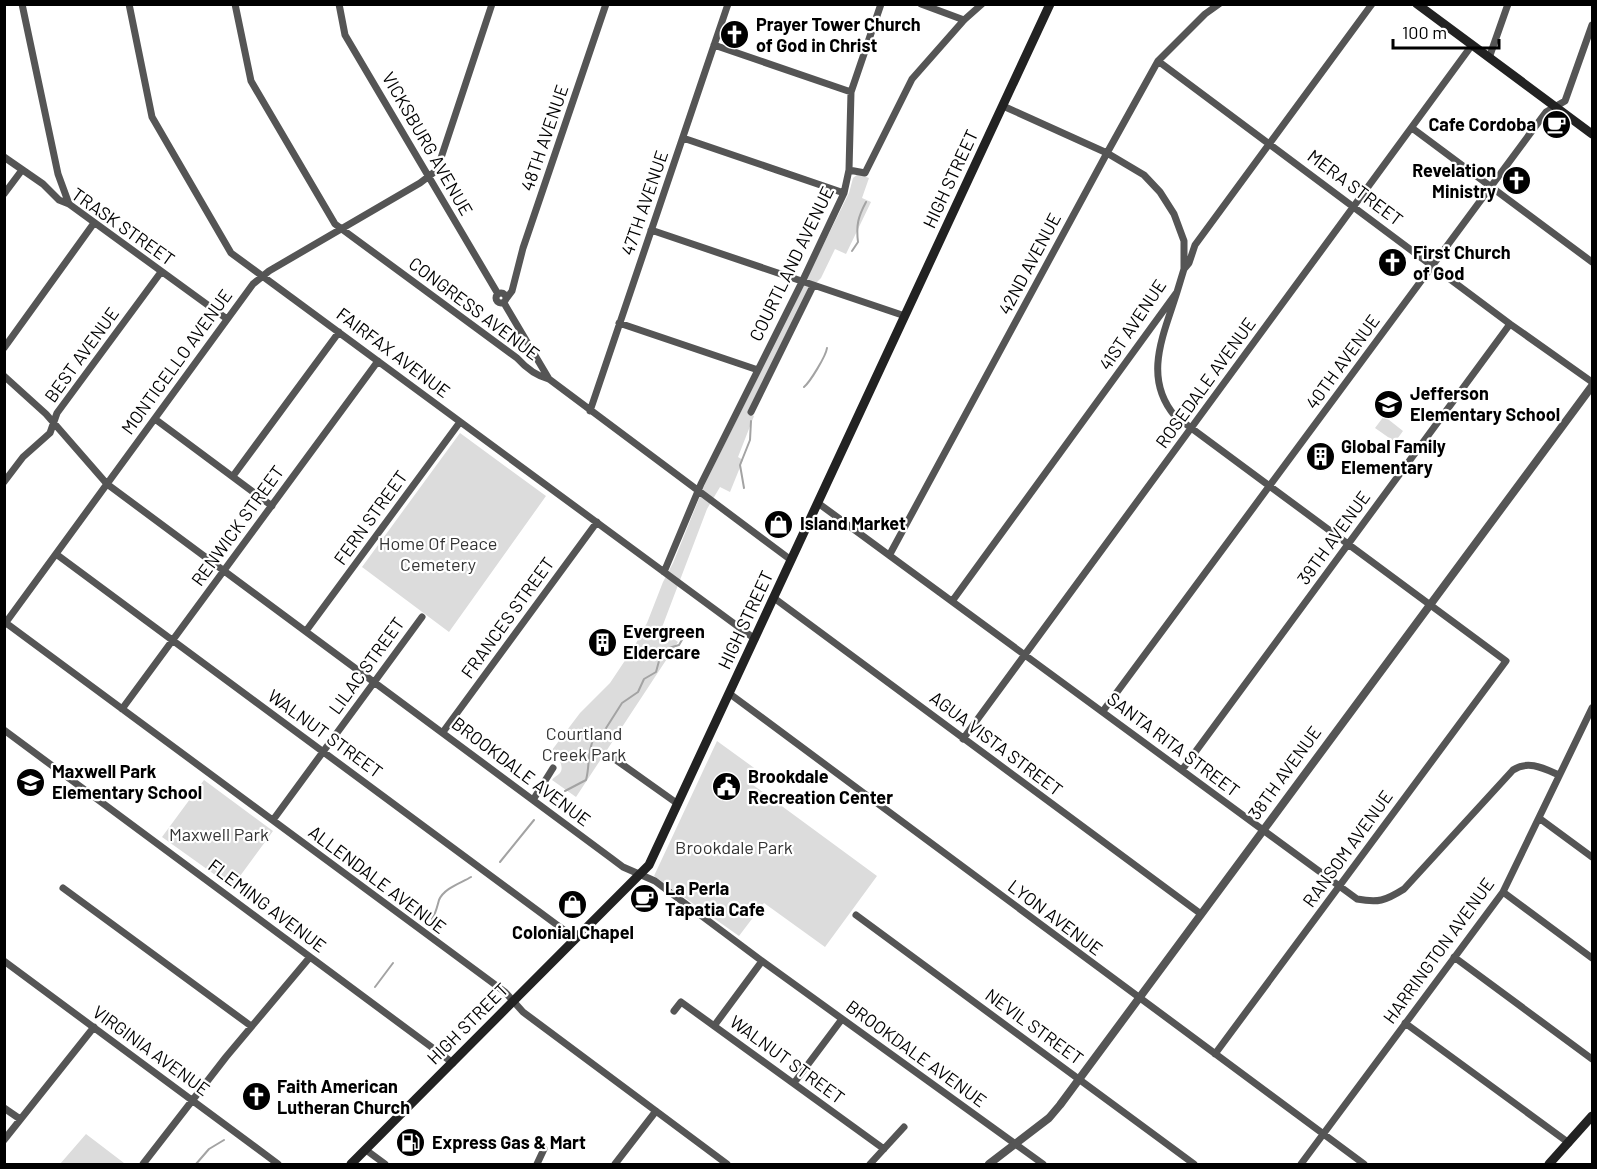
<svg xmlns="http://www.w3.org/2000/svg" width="1597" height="1169" viewBox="0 0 1597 1169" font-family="Barlow,sans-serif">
<rect width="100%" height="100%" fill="#fff"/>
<path fill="#dcdcdc" d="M 858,174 L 869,178 L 862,198 L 871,202 L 846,254 L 835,249 L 821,278 L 807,292 L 749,413 L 754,416 L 738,457 L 743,460 L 730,492 L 720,487 L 707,509 L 661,630 L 678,642 L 576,797 L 552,780 C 554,777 557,776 560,773 C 565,767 557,754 552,750 L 580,713 L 610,683 L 634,647 L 647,623 L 663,582 L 673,563 L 705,484 L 849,193 L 853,178 Z
M 1384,416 L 1403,431 L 1395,442 L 1375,428 Z
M 460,433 L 546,496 L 449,632 L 362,567 Z
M 717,741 L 757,770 L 749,782 L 877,876 L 825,947 L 764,903 L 739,936 L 654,876 Z
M 204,780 L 273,831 L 232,887 L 162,837 Z
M 86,1134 L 124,1163 L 125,1164 L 60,1164 Z"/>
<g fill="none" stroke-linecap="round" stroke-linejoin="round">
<path stroke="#a3a3a3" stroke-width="2" d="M 852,251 L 858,242 C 856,225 858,217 866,202
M 804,387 C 810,382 826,356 827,348
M 744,488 L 740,465 L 750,440 L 751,421
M 565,791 L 586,780 C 590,766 587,751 594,738 L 601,736 L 622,703 L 638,692 L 644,679 L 656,672 L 662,650 L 679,645 L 686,633
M 500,862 L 534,820
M 432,919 C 436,913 437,907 439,900 C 444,888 461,883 471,877
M 375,987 L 393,963
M 196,1164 L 209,1149 L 224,1140"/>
<path stroke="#555" stroke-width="7" d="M 22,4 L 58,174 L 69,204
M 129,4 L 152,117 L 231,253 L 755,639
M 235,4 L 251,81 L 335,224 L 517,358 C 526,368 536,376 549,379 L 791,560
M 339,4 L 345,35 L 498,294
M 921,4 L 964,20
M 714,45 L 851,92
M 1489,58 L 1508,4
M 1158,61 L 1510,324 L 1592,382
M 1003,106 L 1107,153 L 1144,175 L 1160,192 L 1174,214 L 1184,241 L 1184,269
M 1412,128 L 1592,262
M 683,138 L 844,193
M 4,157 L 43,184 L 59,200 L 69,204 L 227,319
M 849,170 L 865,173 L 912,79 L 964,20 L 982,4
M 4,194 L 22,170
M 651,230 L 905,316
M 1177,292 C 1164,334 1142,377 1175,416 L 1506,661 L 1215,1054
M496 298a5 5 0 1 1 10 0a5 5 0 1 1-10 0Z
M 506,299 L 512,291 L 523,248 L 606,4
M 504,303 L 549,379
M 619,323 L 758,370
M 4,348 L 94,223
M 4,376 L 46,414 L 107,484 L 611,858 L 623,867 L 655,881 L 762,961 L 1043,1164
M 590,411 L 728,4
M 751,412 L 813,286
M 155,419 L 272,506
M 233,476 L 339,332
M 4,482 L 23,457 L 50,433 L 57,413 L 161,272
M 818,503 L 1357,899 C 1378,903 1385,901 1404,889 L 1513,770 C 1528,760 1543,768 1559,775
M 56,554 L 576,939
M 890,554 L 1107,153 L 1158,61 L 1205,14 L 1219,4
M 664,572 L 701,484 L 802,282 L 844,193 L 849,170 L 851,92 L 881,4
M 774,598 L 1201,914
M 953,600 L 1177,292 L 1184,269 L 1189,263 L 1195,245 L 1372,4
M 6,623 L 505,992 L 523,1012 L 727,1164
M 4,625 L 253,284 L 269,271 L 420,183 L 437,170 L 492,4
M 306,631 L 460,422
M 730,694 L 1364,1164
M 122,709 L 378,361
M 1103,711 L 1546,112 L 1565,101 L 1592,25
M 4,730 L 453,1063
M 443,732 L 597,522
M 963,739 L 1472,45
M 609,755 L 678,804
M 1182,770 L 1510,324
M 533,800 L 553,768
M 1539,818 L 1592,857
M 273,820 L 422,617
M 63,888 L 251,1026
M 1503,892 L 1592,958
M 856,915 L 1194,1164
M 1454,957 L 1592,1059
M 4,961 L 278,1164
M 674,1011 L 681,1002 L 884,1149
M 1405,1023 L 1569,1143
M 714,1026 L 762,961
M 794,1083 L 842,1019
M 4,1108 L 20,1119
M 4,1140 L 94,1027
M 366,1150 L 385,1164
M 143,1164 L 226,1057 L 310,957
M 537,1164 L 544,1149
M 615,1164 L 656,1111
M 870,1164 L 904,1127
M 1301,1164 L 1503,892 L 1592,708"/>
<path stroke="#555" stroke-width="8" d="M 989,1164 L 1049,1118 L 1060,1105 L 1592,386"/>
<path stroke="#222" stroke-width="9" d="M 1417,4 L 1592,134
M 351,1164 L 649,865 L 1050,4
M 1549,1164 L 1592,1116"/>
</g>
<defs>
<symbol id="church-disc" viewBox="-11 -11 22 22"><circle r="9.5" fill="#000" stroke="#fff"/><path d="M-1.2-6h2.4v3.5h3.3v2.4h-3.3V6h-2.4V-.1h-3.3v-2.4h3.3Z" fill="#fff"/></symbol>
<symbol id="cafe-disc" viewBox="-11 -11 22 22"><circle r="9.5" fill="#000" stroke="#fff"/><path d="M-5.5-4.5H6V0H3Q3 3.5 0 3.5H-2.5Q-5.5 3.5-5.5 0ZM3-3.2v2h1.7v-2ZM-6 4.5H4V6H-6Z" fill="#fff"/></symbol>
<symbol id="school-disc" viewBox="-11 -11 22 22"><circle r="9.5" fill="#000" stroke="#fff"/><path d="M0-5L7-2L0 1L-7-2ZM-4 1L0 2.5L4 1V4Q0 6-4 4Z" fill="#fff"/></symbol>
<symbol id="building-disc" viewBox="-11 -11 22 22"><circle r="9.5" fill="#000" stroke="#fff"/><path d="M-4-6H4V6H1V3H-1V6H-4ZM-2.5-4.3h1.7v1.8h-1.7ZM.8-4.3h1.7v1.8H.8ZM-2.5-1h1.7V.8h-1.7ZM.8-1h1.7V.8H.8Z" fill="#fff"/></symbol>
<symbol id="shop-disc" viewBox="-11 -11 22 22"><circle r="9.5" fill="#000" stroke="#fff"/><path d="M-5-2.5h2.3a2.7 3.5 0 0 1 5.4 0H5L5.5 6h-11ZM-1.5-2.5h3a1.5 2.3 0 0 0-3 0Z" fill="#fff"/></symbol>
<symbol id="civic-disc" viewBox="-11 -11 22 22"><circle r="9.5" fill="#000" stroke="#fff"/><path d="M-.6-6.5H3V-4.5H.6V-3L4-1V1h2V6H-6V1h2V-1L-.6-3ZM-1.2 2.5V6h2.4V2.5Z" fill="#fff"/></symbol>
<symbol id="fuel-disc" viewBox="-11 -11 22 22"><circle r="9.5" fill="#000" stroke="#fff"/><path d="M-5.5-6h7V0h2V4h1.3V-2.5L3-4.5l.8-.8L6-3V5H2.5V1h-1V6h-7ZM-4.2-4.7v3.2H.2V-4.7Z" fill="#fff"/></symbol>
</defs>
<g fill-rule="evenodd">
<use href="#church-disc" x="718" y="18" width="33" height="33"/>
<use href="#cafe-disc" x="1540" y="108" width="33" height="33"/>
<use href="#church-disc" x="1500" y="164" width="33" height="33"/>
<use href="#church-disc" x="1376" y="246" width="33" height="33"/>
<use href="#school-disc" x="1372" y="388" width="33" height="33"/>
<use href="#building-disc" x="1304" y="440" width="33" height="33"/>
<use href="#shop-disc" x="762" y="508" width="33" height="33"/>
<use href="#building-disc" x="586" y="626" width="33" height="33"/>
<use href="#school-disc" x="14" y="766" width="33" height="33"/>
<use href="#civic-disc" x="710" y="770" width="33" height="33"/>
<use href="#cafe-disc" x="628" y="882" width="33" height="33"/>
<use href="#shop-disc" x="556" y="888" width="33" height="33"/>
<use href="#church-disc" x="240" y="1080" width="33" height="33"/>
<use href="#fuel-disc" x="394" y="1126" width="33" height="33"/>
</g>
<g text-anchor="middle" stroke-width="4.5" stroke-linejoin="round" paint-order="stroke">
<g font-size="18" font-weight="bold" fill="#000" stroke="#fff" text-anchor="start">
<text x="756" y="31">Prayer Tower Church<tspan x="756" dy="21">of God in Christ</tspan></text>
<text x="1536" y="131" text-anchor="end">Cafe Cordoba</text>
<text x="1496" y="177" text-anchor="end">Revelation<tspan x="1496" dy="21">Ministry</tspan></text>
<text x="1413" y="259">First Church<tspan x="1413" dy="21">of God</tspan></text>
<text x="1410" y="400">Jefferson<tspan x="1410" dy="21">Elementary School</tspan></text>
<text x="1341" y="453">Global Family<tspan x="1341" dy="21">Elementary</tspan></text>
<text x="800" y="530">Island Market</text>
<text x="623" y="638">Evergreen<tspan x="623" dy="21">Eldercare</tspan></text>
<text x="52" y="778">Maxwell Park<tspan x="52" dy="21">Elementary School</tspan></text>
<text x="748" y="783">Brookdale<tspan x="748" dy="21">Recreation Center</tspan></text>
<text x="665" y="895">La Perla<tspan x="665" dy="21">Tapatia Cafe</tspan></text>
<text x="573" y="939" text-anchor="middle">Colonial Chapel</text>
<text x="277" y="1093">Faith American<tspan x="277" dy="21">Lutheran Church</tspan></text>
<text x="432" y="1149">Express Gas &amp; Mart</text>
</g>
<g font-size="18" fill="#000" stroke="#fff">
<text transform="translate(545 138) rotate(-71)" y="6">48TH AVENUE</text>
<text transform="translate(427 144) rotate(60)" y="6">VICKSBURG AVENUE</text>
<text transform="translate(951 179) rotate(-65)" y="6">HIGH STREET</text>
<text transform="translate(1355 188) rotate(37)" y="6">MERA STREET</text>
<text transform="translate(645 203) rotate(-71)" y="6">47TH AVENUE</text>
<text transform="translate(123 227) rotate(35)" y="6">TRASK STREET</text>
<text transform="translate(792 264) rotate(-64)" y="6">COURTLAND AVENUE</text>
<text transform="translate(1030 264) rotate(-62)" y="6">42ND AVENUE</text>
<text transform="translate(474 309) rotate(37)" y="6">CONGRESS AVENUE</text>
<text transform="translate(1133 325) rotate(-56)" y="6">41ST AVENUE</text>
<text transform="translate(393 353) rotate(37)" y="6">FAIRFAX AVENUE</text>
<text transform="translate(82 355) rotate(-54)" y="6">BEST AVENUE</text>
<text transform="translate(177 362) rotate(-54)" y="6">MONTICELLO AVENUE</text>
<text transform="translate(1343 362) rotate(-54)" y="6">40TH AVENUE</text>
<text transform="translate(1206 383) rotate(-54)" y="6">ROSEDALE AVENUE</text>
<text transform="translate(371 518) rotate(-54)" y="6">FERN STREET</text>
<text transform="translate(238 526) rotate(-54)" y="6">RENWICK STREET</text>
<text transform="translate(1334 538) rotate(-54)" y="6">39TH AVENUE</text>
<text transform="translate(508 618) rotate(-54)" y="6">FRANCES STREET</text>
<text transform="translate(746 620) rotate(-65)" y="6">HIGH STREET</text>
<text transform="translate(367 666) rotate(-54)" y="6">LILAC STREET</text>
<text transform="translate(325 734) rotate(36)" y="6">WALNUT STREET</text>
<text transform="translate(996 744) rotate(37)" y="6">AGUA VISTA STREET</text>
<text transform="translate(1173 745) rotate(37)" y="6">SANTA RITA STREET</text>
<text transform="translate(521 772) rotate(37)" y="6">BROOKDALE AVENUE</text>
<text transform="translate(1285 773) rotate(-54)" y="6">38TH AVENUE</text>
<text transform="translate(1348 849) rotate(-54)" y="6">RANSOM AVENUE</text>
<text transform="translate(377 880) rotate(37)" y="6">ALLENDALE AVENUE</text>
<text transform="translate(267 906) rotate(37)" y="6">FLEMING AVENUE</text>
<text transform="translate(1055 918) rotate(37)" y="6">LYON AVENUE</text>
<text transform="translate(1439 951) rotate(-54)" y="6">HARRINGTON AVENUE</text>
<text transform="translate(468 1024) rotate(-45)" y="6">HIGH STREET</text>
<text transform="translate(1034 1027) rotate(36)" y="6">NEVIL STREET</text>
<text transform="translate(151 1051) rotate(36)" y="6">VIRGINIA AVENUE</text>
<text transform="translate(916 1054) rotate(36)" y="6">BROOKDALE AVENUE</text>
<text transform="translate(787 1060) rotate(36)" y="6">WALNUT STREET</text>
</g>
<g font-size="18" fill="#333" stroke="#fff">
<text x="438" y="550">Home Of Peace<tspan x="438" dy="21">Cemetery</tspan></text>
<text x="584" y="740">Courtland<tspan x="584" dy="21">Creek Park</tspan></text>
<text x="219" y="841">Maxwell Park</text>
<text x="734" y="854">Brookdale Park</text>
</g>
</g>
<rect width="1597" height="1169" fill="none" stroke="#000000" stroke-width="12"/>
<path d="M1393 39v9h106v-9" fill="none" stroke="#000000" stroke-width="3"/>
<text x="1402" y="39" font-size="18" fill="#000000" stroke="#ffffff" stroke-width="4.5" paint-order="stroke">100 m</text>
</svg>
